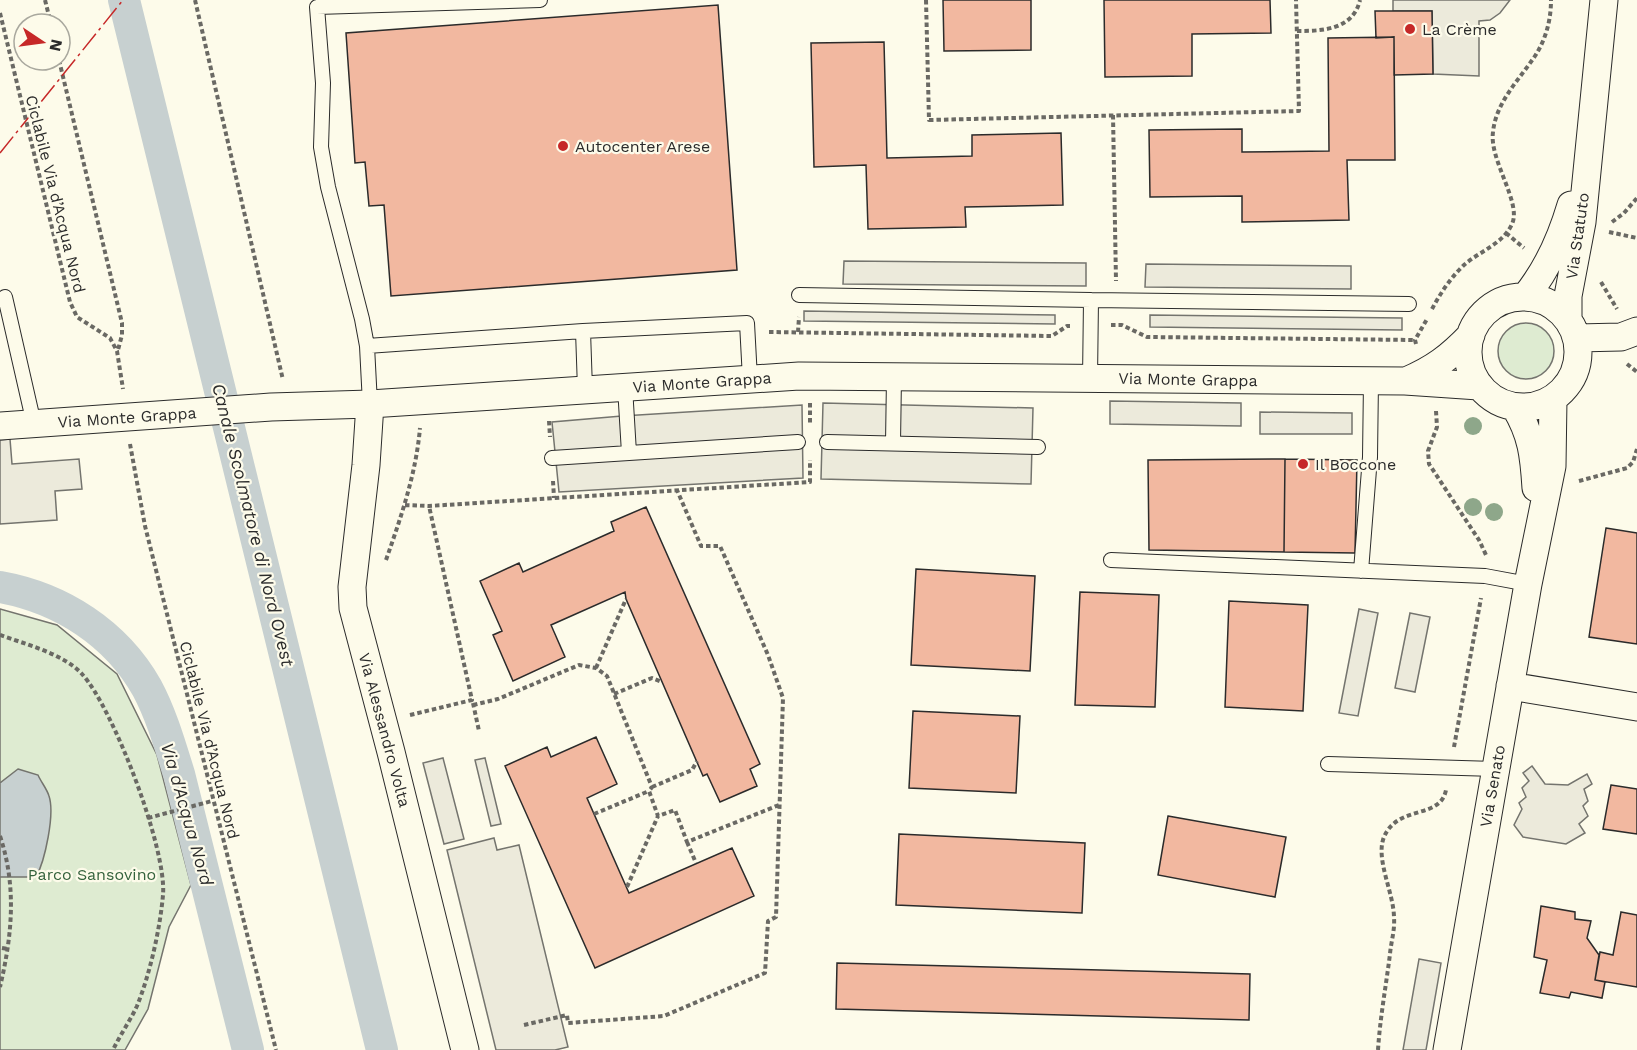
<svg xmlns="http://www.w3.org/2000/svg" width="1637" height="1050" viewBox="0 0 1637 1050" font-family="'Work Sans',sans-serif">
<rect width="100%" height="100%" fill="#fdfbea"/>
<path fill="#deebd1" stroke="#74746e" stroke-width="1.5" d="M1498 351a28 28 0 1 1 56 0a28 28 0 1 1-56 0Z
M 0,609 L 57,625 L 117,674 L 157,755 L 191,885 L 169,927 L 148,1009 L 125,1050 L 0,1050 Z"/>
<path fill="#eceadb" stroke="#74746e" stroke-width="1.5" d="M 1393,0 L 1510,0 L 1500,13 L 1490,20 L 1479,21 L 1479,76 L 1433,74 L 1432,11 L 1393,11 Z
M 844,261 L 1086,263 L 1086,286 L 843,284 Z
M 1146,264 L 1351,266 L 1351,289 L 1145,287 Z
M 804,311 L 1055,315 L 1055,324 L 804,321 Z
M 1150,315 L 1402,318 L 1402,330 L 1150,327 Z
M 1110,401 L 1241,403 L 1241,426 L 1110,424 Z
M 823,403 L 1033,408 L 1031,484 L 821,479 Z
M 802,405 L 803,478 L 559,492 L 552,422 L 622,416 Z
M 1260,412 L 1352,413 L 1352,434 L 1260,434 Z
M 10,439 L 12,464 L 79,459 L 82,489 L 55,491 L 57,520 L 0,524 L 0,440 Z
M 1359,609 L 1378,613 L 1358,716 L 1339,713 Z
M 1410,613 L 1430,617 L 1415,692 L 1395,688 Z
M 443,758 L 464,839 L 444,844 L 423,763 Z
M 485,758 L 501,824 L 491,826 L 475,760 Z
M 1532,766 L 1545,784 L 1568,785 L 1587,774 L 1592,784 L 1584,789 L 1588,801 L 1583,806 L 1588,816 L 1579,824 L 1585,833 L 1566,844 L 1523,837 L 1514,825 L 1522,809 L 1519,803 L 1526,797 L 1522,788 L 1529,781 L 1523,773 Z
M 494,838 L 497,850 L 519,845 L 568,1047 L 555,1050 L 496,1050 L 447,850 Z
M 1419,959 L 1441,963 L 1439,975 L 1426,1050 L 1403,1050 Z"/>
<path fill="#c7d0d0" stroke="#74746e" stroke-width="1.5" d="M 18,769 L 38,775 C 41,782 47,789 49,796 C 55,814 45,861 36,877 L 0,877 L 0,783 Z"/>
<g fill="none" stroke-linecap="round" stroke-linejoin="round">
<path stroke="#c7d0d0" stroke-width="32" d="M 124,0 L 382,1050
M 0,587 C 61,598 116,633 147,688 C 161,714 170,745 179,774 L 248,1050"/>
</g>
<path fill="#f2b8a0" stroke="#2b2b2b" stroke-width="1.5" d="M 943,0 L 1031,0 L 1031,50 L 944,51 Z
M 1104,0 L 1270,0 L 1271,33 L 1192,34 L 1192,76 L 1105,77 Z
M 718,5 L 737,270 L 391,296 L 384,205 L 369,206 L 365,162 L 355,163 L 346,33 Z
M 1375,11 L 1432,11 L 1433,74 L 1394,75 L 1394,37 L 1376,38 Z
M 1394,37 L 1395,160 L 1347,160 L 1349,220 L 1242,222 L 1242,196 L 1150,197 L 1149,130 L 1242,129 L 1242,152 L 1329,151 L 1328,38 Z
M 884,42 L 887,158 L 972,156 L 972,135 L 1061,133 L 1063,205 L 965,207 L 966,227 L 868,229 L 866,165 L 814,167 L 811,43 Z
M 1285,459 L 1357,460 L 1355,553 L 1284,552 Z
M 1285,459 L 1284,552 L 1149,550 L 1148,460 Z
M 646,507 L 760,764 L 750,769 L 757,786 L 720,802 L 707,774 L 703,776 L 626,599 L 625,592 L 551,625 L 565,657 L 513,681 L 493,635 L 502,631 L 480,581 L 519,563 L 523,572 L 614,531 L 611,522 Z
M 1606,528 L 1637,533 L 1637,644 L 1589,637 Z
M 916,569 L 1035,576 L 1030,671 L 911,665 Z
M 1080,592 L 1159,595 L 1155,707 L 1075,705 Z
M 1229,601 L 1308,605 L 1303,711 L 1225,707 Z
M 913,711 L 1020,716 L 1016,793 L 909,788 Z
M 596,737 L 617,784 L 587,798 L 629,893 L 732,848 L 754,896 L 595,968 L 505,766 L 547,747 L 551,757 Z
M 1611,785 L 1637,789 L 1637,834 L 1603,829 Z
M 1168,816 L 1286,837 L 1275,897 L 1158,875 Z
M 899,834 L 1085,843 L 1082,913 L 896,905 Z
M 1541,906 L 1575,912 L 1575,919 L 1591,921 L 1587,938 L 1599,955 L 1595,980 L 1605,982 L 1602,998 L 1571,992 L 1569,998 L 1540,993 L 1547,960 L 1534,957 Z
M 1621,912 L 1637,915 L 1637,987 L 1595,980 L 1600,952 L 1613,955 Z
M 837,963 L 1250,974 L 1249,1020 L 836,1009 Z"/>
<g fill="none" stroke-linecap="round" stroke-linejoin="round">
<defs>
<path id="lane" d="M 799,295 L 1091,300
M 5,297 L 34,424
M 367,346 L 362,319 L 328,187 L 321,147 L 323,83 L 317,7 L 540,0
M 1090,379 L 1091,300 L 1409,304
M 625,387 L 629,453
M 585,389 L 583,331 L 747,323 L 750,379
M 370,404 L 367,346 L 583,331
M 827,442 L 1038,447
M 893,443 L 894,377
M 552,458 L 798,442
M 1111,560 L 1485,576 L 1528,584
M 1361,571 L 1370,457 L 1371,381
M 1328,764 L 1495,769"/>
<path id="street" d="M1468 352a55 55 0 1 1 110 0a55 55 0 1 1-110 0Z
M 1525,297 C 1548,269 1561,239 1571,205
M 1568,319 L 1568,296 L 1582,222 L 1604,0
M 1577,338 L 1621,337 L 1637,331
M 1406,381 C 1434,369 1450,357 1471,335
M 370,404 L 366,465 L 352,587 L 353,608 L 391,752 L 465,1050
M 1515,407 C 1532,435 1534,456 1536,488
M 0,426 L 271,407 L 370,404 L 799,376 L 1405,381 L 1479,386
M 1510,686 L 1637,707
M 1447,1050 L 1528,584 L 1552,466 L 1553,399"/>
</defs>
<use href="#lane" stroke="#2b2b2b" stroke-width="16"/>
<use href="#street" stroke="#2b2b2b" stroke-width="29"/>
<path stroke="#6a6964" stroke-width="4" stroke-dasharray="4.5 3" stroke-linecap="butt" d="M 45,0 L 51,24
M 195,0 L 283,380
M 926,0 L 929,120 L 1299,111 L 1296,0
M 0,13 L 70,302 L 77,317 L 110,338 L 117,351 L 123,389
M 1297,31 C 1322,31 1353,30 1360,0
M 59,60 L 122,323 L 122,335 L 118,350
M 1113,115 L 1116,281
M 1612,222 L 1624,213 L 1637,198
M 1609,232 L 1637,238
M 1506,233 L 1524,248
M 1601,282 L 1617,309
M 1432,309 C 1440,294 1451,277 1464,265 C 1480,251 1503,244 1512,224 C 1522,203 1489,160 1493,132 C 1496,102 1519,80 1535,56 C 1546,39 1551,20 1551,0
M 1111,325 L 1122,325 L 1147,337 L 1415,340
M 769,332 L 1052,336 L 1067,326 L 1070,326
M 798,332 L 799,317
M 1416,344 L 1415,340 L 1427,319
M 1627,364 L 1637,372
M 810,403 L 810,425
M 1436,411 L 1437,427 L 1428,451 L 1429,464 L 1479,540 L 1486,555
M 549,421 L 550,437
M 130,444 L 145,526 L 276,1050
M 553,481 L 554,498
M 1579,481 L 1627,468 L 1633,462 L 1637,449
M 405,505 L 429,506 L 810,482 L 810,460
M 386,560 C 401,517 416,474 420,428
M 0,635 C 25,644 64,654 82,674 C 113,708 167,849 163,895 C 160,929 150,974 137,1006 C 130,1021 120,1035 113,1050
M 596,668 L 626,599
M 614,694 L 652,678 L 662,682
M 473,703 L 479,731
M 473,705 L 498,699 L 579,665 L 596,668 L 607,676 L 652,787 L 649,791 L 658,816 L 675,810 L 687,842 L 779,805
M 410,715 L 472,700 L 429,506
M 1454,747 L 1481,598
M 652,787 L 692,770 L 697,761
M 594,814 L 649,791
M 148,818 L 212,801
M 0,836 C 17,887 12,936 0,987
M 687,842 L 696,863
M 627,887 L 658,816
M 2,948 L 8,949
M 524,1025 L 567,1015 L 568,1023 L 664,1016 L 765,973 L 768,921 L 776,917 L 783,698 L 768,655 L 720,546 L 701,546 L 677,490
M 1378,1050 C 1380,1018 1386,986 1390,954 C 1391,942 1395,930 1394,918 C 1394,893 1375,859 1384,837 C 1398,804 1440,820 1446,790"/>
<use href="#lane" stroke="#fdfbea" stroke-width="14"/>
<use href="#street" stroke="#fdfbea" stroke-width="27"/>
<path stroke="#c62828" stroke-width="1.5" stroke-dasharray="21 4.5 3 4.5" stroke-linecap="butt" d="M 0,153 L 123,0"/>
</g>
<g fill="#8ea78a">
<circle cx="1473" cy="426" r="9"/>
<circle cx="1473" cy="507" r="9"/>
<circle cx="1494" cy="512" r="9"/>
</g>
<g fill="#c62828" stroke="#fdfbea" stroke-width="2">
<circle cx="1410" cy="29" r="6"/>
<circle cx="563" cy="146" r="6"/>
<circle cx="1303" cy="464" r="6"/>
</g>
<g text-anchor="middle" stroke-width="4.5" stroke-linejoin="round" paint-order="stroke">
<g font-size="16" fill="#2b2b2b" stroke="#fdfbea" text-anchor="start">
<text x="1422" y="35">La Crème</text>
<text x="575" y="152">Autocenter Arese</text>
<text x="1315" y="470">Il Boccone</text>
</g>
<g font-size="16" fill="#2b2b2b" stroke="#fdfbea">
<text transform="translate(56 194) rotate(76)" y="6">Ciclabile Via d’Acqua Nord</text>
<text transform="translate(1577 236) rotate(-82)" y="6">Via Statuto</text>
<text transform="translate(1188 379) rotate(1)" y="6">Via Monte Grappa</text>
<text transform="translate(702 382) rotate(-4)" y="6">Via Monte Grappa</text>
<text transform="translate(127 417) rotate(-4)" y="6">Via Monte Grappa</text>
<text transform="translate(385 730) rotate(75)" y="6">Via Alessandro Volta</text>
<text transform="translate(210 740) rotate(76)" y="6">Ciclabile Via d’Acqua Nord</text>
<text transform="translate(1492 786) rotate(-80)" y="6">Via Senato</text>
</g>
<g font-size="16" fill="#34623c" stroke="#fdfbea">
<text x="92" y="880">Parco Sansovino</text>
</g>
<g font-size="18" font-style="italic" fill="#2b2b2b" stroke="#fdfbea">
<text transform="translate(253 525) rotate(76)" y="6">Canale Scolmatore di Nord Ovest</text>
<text transform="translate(187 814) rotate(74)" y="6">Via d'Acqua Nord</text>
</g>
</g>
<g transform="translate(42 42) rotate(103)"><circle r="28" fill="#fdfbea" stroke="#a9a89e" stroke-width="1.5"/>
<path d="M0-4.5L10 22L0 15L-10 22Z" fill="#c62828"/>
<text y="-9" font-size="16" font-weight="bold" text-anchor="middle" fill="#2b2b2b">N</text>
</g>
</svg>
